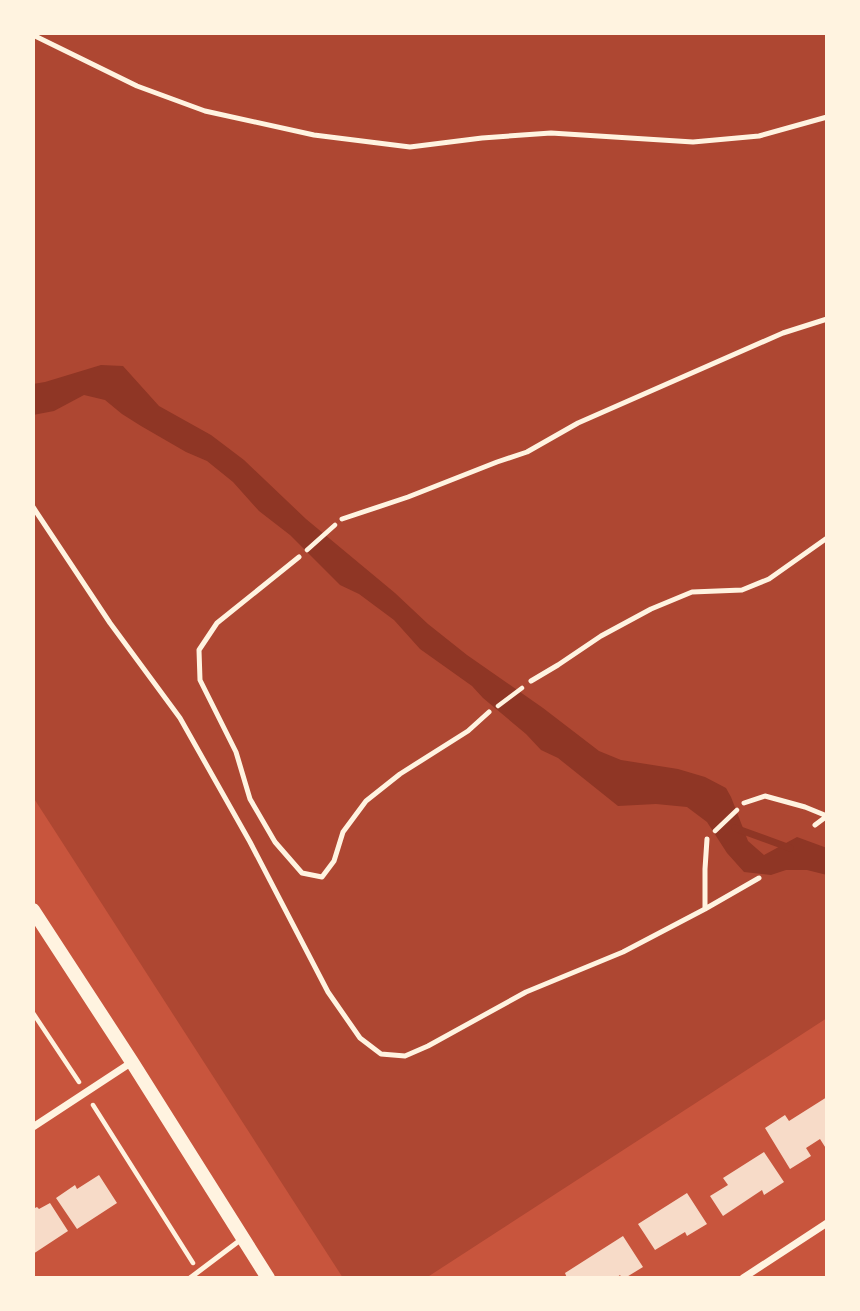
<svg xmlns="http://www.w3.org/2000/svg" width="860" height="1311" viewBox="0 0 860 1311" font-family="Helvetica,sans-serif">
<rect width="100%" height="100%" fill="#c8553d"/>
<path fill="#ae4732" d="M 33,33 L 827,33 L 827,1018 L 426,1278 L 343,1278 L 33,797 Z"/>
<path fill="#8f3625" d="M 101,365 L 123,366 L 159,406 L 211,435 L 244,460 L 306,519 L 395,593 L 428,624 L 467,655 L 543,708 L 599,751 L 621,760 L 678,769 L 705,777 L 726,788 L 731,797 L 748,841 L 764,855 L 797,837 L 827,848 L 827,875 L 807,870 L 786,870 L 771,875 L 744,872 L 727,853 L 707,822 L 687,807 L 656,804 L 618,806 L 558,758 L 541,750 L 526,734 L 483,698 L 472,686 L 420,649 L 394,620 L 359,594 L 340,585 L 290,535 L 259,511 L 233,482 L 207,461 L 186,452 L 141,426 L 122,414 L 105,400 L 84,395 L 54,411 L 33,415 L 33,384 L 45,382 Z"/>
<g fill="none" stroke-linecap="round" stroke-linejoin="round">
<path stroke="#8f3625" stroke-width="7" d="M 735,828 L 790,848"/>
</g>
<path fill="#f7dbc8" d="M 827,1097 L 827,1150 L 820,1139 L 806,1148 L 811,1156 L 790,1169 L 765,1128 L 785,1115 L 789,1121 Z
M 764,1152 L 784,1182 L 764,1195 L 762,1190 L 723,1216 L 710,1196 L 728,1185 L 723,1178 Z
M 99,1175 L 117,1203 L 77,1229 L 56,1198 L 75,1185 L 77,1189 Z
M 687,1193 L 707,1224 L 687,1236 L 685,1232 L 655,1250 L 638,1224 Z
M 50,1203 L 68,1231 L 33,1254 L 33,1209 L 37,1207 L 39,1209 Z
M 623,1236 L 643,1267 L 625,1278 L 622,1278 L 620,1275 L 616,1278 L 567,1278 L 565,1273 Z"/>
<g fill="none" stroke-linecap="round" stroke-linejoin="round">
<path stroke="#fff3e0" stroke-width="4.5" d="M 307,550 L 335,525
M 498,706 L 522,688
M 715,831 L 737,810
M 33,1013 L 79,1082
M 93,1105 L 193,1263"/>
<path stroke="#fff3e0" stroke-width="5" d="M 33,35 L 137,86 L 205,111 L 314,135 L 410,147 L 482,138 L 551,133 L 693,142 L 759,136 L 827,117
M 33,507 L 110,623 L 180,718 L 250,842 L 328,992 L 360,1038 L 381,1054 L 405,1056 L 428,1046 L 526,992 L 623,952 L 705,909 L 759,878
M 342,519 L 408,497 L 497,462 L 527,452 L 578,423 L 783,333 L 827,319
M 299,557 L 217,623 L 199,650 L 200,680 L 236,752 L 250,799 L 275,842 L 302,873 L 322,877 L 334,861 L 343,832 L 366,801 L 400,774 L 468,731 L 489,712
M 531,681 L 558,665 L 601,636 L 651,609 L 692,592 L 742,590 L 769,579 L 827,538
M 744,803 L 765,796 L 805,807 L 827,816
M 815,825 L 827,816
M 705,909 L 705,869 L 707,839
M 190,1278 L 243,1238"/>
<path stroke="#fff3e0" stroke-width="7" d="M 33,1127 L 132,1062
M 743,1278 L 827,1223"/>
<path stroke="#fff3e0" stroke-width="14" d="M 33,910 L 132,1062 L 268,1278"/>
</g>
<rect width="860" height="1311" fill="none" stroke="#fff3e0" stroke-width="70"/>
</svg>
